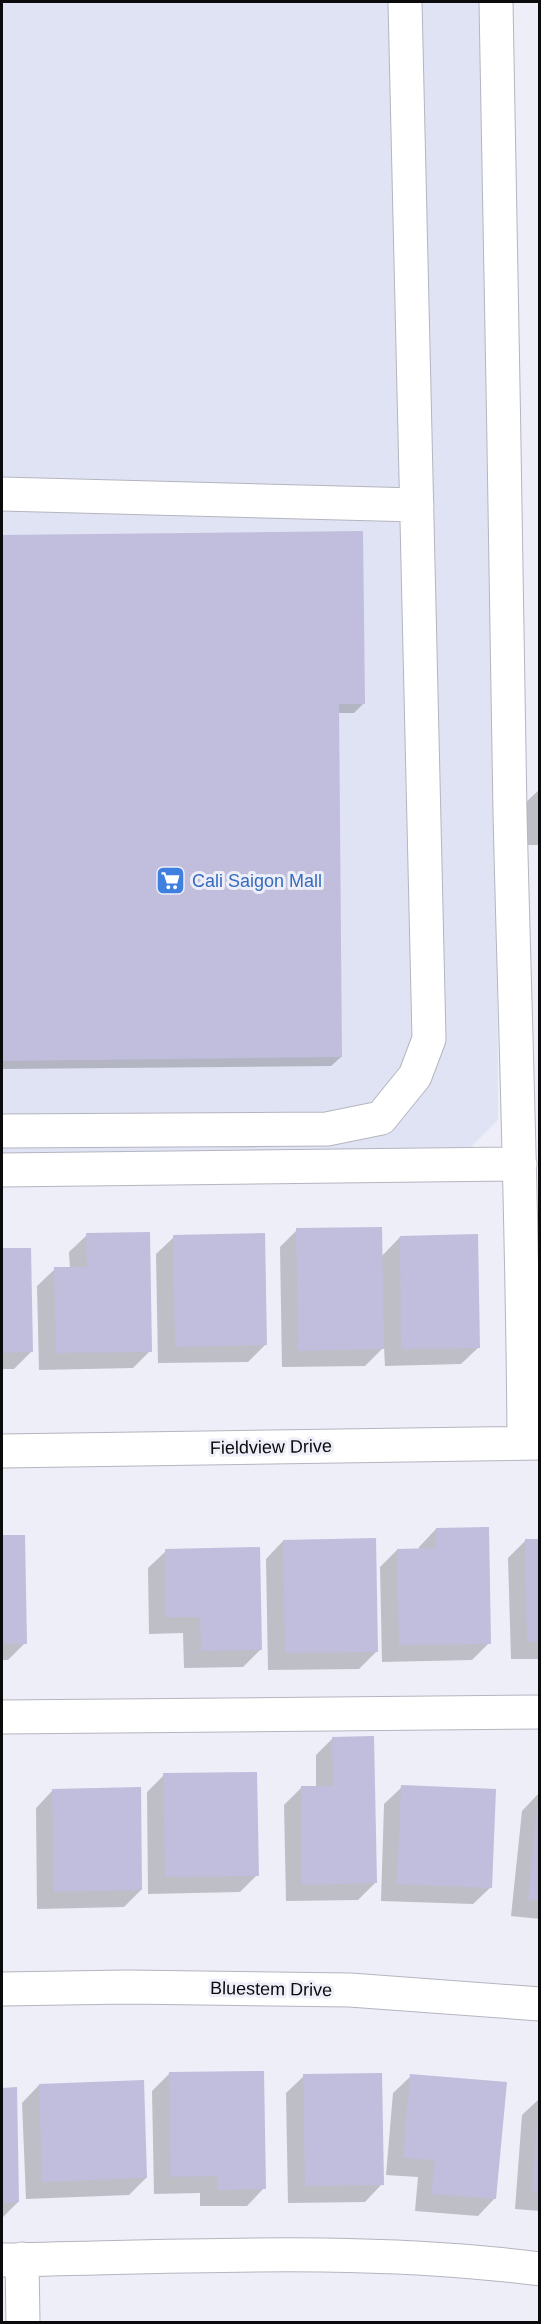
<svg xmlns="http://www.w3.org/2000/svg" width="541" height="2324" viewBox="0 0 541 2324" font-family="Arial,sans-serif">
<rect width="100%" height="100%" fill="#edeef8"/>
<path fill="#e0e3f4" d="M 2,2 L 492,2 L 498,1120 L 470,1148 L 2,1156 Z"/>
<path fill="#0003" d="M 362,533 L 364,703 L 354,713 L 337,713 L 341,1057 L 331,1066 L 2,1069 L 2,537 Z
M 540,789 L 540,845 L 526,845 L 525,803 Z
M 297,1230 L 381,1257 L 400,1237 L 479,1347 L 461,1364 L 385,1366 L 384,1347 L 365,1366 L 282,1367 L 280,1247 Z
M 87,1235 L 150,1351 L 133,1368 L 39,1370 L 37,1286 L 55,1269 L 70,1269 L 69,1252 Z
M 174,1237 L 266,1344 L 248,1362 L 158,1363 L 156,1254 Z
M 29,1249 L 31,1352 L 14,1369 L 2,1369 L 2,1250 Z
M 436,1529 L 489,1643 L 472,1660 L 382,1662 L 380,1567 L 397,1550 L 419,1550 L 419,1547 Z
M 2,1537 L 24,1537 L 25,1643 L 8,1660 L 2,1660 Z
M 283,1541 L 377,1651 L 359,1669 L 268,1670 L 266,1559 Z
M 525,1541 L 540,1541 L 540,1659 L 511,1659 L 508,1558 Z
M 166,1551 L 260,1650 L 243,1667 L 184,1668 L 183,1633 L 149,1634 L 148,1568 Z
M 333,1738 L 375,1883 L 358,1900 L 286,1901 L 284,1805 L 301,1788 L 316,1788 L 316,1755 Z
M 164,1775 L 257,1875 L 240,1892 L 148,1894 L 147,1792 Z
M 402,1787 L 491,1887 L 473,1904 L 381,1901 L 384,1804 Z
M 53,1790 L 141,1890 L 124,1907 L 37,1909 L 36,1808 Z
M 539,1793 L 540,1919 L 511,1916 L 522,1811 Z
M 169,2074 L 264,2188 L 247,2206 L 200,2206 L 200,2193 L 154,2194 L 152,2091 Z
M 304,2076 L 382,2184 L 365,2202 L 288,2203 L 286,2093 Z
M 411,2076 L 495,2198 L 478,2216 L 415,2211 L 418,2177 L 386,2175 L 393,2093 Z
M 39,2085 L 146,2178 L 129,2195 L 26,2199 L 22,2103 Z
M 2,2089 L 16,2089 L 18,2202 L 2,2218 Z
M 540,2098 L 540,2211 L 515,2209 L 522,2115 Z"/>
<path fill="#c1bddc" d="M 363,531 L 365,704 L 339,704 L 342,1057 L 2,1061 L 2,535 Z
M 382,1227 L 384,1349 L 298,1351 L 296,1228 Z
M 150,1232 L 152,1352 L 56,1353 L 54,1267 L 87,1267 L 86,1233 Z
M 265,1233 L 267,1345 L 175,1347 L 173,1235 Z
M 478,1234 L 480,1348 L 401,1349 L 400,1236 Z
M 2,1248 L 31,1248 L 33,1352 L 2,1353 Z
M 489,1527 L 491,1644 L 399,1645 L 397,1549 L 436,1548 L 436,1528 Z
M 2,1535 L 25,1535 L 27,1644 L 2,1644 Z
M 376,1538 L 378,1652 L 285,1653 L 283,1540 Z
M 525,1539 L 540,1539 L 540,1642 L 527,1642 Z
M 260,1547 L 262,1650 L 201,1651 L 200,1617 L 166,1617 L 165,1549 Z
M 374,1736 L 377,1883 L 302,1885 L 301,1786 L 333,1786 L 332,1737 Z
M 257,1772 L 259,1876 L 165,1877 L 163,1773 Z
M 401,1785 L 496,1789 L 492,1888 L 397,1884 Z
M 141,1787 L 142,1890 L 54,1892 L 52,1789 Z
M 538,1800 L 540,1800 L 540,1901 L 528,1900 Z
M 264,2071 L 266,2189 L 217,2190 L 217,2176 L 170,2177 L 169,2072 Z
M 382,2073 L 384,2185 L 305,2186 L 303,2074 Z
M 410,2074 L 507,2082 L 496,2199 L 431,2194 L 435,2160 L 403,2158 Z
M 144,2080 L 147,2178 L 42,2182 L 39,2084 Z
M 17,2087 L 19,2202 L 2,2203 L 2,2088 Z
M 538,2109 L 540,2109 L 540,2193 L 532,2192 Z"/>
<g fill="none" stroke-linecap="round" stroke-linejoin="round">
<defs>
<path id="minor" d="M 496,2 C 503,272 504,543 510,813 C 515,1023 523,1233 524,1443
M 2,494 L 417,505
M 2,1131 L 327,1129 L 381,1118 L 415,1076 L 429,1039 L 405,2
M 2,1170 L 520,1164
M 2,1451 L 540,1443
M 2,1717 L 540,1712
M 2,1989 L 127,1987 L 350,1990 L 540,2004
M 22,2259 L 23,2322
M 2,2260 C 180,2257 362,2246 540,2269"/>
</defs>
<use href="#minor" stroke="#b4b5bf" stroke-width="35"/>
<use href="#minor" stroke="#fff" stroke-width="33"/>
</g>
<defs>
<symbol id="supermarket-square" viewBox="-11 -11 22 22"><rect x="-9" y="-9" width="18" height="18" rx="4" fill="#3f7fe0" stroke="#edeef8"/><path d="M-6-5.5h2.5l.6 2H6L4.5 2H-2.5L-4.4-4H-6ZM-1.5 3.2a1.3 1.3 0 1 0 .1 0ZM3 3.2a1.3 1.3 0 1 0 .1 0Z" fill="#fff"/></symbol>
</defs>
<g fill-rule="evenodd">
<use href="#supermarket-square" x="154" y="864" width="33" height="33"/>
</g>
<g text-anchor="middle" stroke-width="6" stroke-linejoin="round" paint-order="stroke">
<g font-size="18" fill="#366cbe" stroke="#edeef8" text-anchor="start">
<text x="192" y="887">Cali Saigon Mall</text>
</g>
<g font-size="18" fill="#0b0b0e" stroke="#edeef8">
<text transform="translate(271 1447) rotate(-1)" y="6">Fieldview Drive</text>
<text transform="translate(271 1989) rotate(1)" y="6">Bluestem Drive</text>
</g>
</g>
<rect width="541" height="2324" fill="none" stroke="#0b0b0e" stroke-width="6"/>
</svg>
